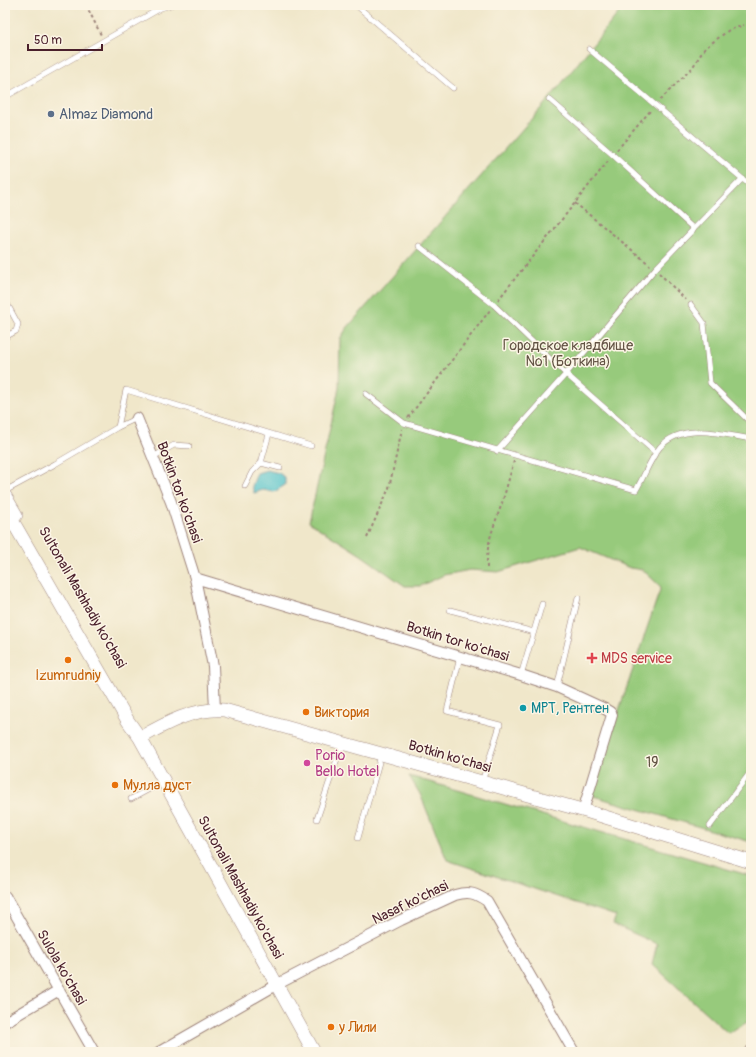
<svg xmlns="http://www.w3.org/2000/svg" width="756" height="1057" viewBox="0 0 756 1057" font-family="Pangolin,sans-serif">
<rect width="100%" height="100%" fill="#fcf5e5"/>
<filter id="ink" filterUnits="userSpaceOnUse"><feTurbulence type="fractalNoise" baseFrequency=".025" numOctaves="2"/><feDisplacementMap in="SourceGraphic" scale="8" xChannelSelector="R" yChannelSelector="G"/><feConvolveMatrix kernelMatrix="1 2 1 2 8 2 1 2 1" color-interpolation-filters="sRGB"/></filter>
<filter id="wash" filterUnits="userSpaceOnUse"><feTurbulence type="fractalNoise" baseFrequency=".012" numOctaves="4" result="noise"/><feDisplacementMap in="SourceGraphic" scale="16" xChannelSelector="R" yChannelSelector="G"/><feGaussianBlur stdDeviation="0.9" result="paint"/><feColorMatrix in="noise" values="0 0 0 0 0 0 0 0 0 0 0 0 0 0 0 0 0 1.4 0 .05"/><feComposite in="paint" operator="in"/></filter>
<g filter="url(#wash)">
<rect width="100%" height="100%" fill="#f0e7ca"/>
<path fill="#97ca7b" stroke="#707453" d="M 625,5 L 751,5 L 751,842 L 590,795 L 661,587 L 643,570 L 630,568 L 580,547 L 498,572 L 470,570 L 444,575 L 420,586 L 405,586 L 361,555 L 309,522 L 339,388 L 340,339 L 347,328 L 549,99 Z
M 409,776 L 751,876 L 751,1020 L 728,1033 L 652,964 L 657,944 L 613,924 L 616,916 L 447,860 L 420,794 Z"/>
<path fill="#57c4cc" stroke="#50727c" d="M 267,470 L 279,473 L 285,478 L 285,485 L 274,492 L 263,490 L 254,493 L 252,486 L 257,473 Z"/>
<g fill="none" stroke-linecap="round" stroke-linejoin="round">
<path stroke="#57c4cc" stroke-width="3" d="M 743,5 L 751,14"/>
</g>
</g>
<g filter="url(#ink)">
<g fill="none" stroke-linecap="round" stroke-linejoin="round">
<defs>
<path id="service" d="M 356,5 L 453,88
M 589,49 L 751,186
M 5,97 L 161,8 L 171,5
M 549,99 L 613,155 L 694,229
M 419,246 L 494,305 L 566,374 L 656,453
M 5,300 L 18,324 L 16,331 L 5,337
M 691,305 L 704,323 L 710,383 L 751,423
M 366,394 L 404,423 L 636,490 C 644,477 650,459 660,447 C 683,422 722,434 751,439
M 118,427 L 126,390 L 311,446
M 497,451 L 566,374 L 655,269 L 742,179
M 153,457 L 174,445 L 189,446
M 261,463 L 280,468
M 245,486 L 252,472 L 261,463 L 269,434
M 5,491 L 55,464 L 118,427 L 137,418
M 450,610 L 534,632
M 460,657 L 447,711 L 500,725 L 482,782
M 521,675 L 542,604
M 557,687 L 578,598
M 131,799 L 164,781
M 317,819 L 342,744
M 710,826 L 749,774 L 751,774
M 358,838 L 381,755"/>
<path id="minor" d="M 137,418 L 171,502 L 195,578 L 213,666 L 215,710
M 195,578 L 521,675 L 557,687 L 605,709 L 610,712 L 612,715 L 583,811
M 5,896 L 94,1052
M 5,1022 L 59,990
M 159,1052 L 276,985 L 401,920 L 455,895 C 469,891 475,893 487,901 L 574,1052
M 749,1052 L 751,1051"/>
<path id="tertiary" d="M 5,496 L 16,515
M 5,508 L 128,721 L 140,738 L 314,1052
M 140,738 C 166,723 194,708 224,710 L 589,812 L 751,862"/>
</defs>
<use href="#service" stroke="#9d837a" stroke-width="6"/>
<use href="#minor" stroke="#9d837a" stroke-width="12"/>
<use href="#tertiary" stroke="#9d837a" stroke-width="14"/>
<path stroke="#9d837a" stroke-width="2" stroke-dasharray="3 3" stroke-linecap="butt" d="M 86,5 L 101,35
M 660,100 L 692,68 L 705,48 L 729,30 L 744,25
M 617,150 L 650,111
M 575,203 L 650,265
M 659,273 L 686,300
M 498,300 L 609,160
M 408,418 L 490,310
M 367,538 L 389,488 L 402,429
M 487,568 C 486,541 494,527 502,503 C 506,490 510,475 514,461"/>
<use href="#service" stroke="#fff" stroke-width="5"/>
<use href="#minor" stroke="#fff" stroke-width="10"/>
<use href="#tertiary" stroke="#fff" stroke-width="13"/>
</g>
</g>
<circle fill="#5c6f8a" stroke="#fcf5e5" stroke-width="1.5" cx="51" cy="114" r="4"/>
<path fill="#e0444e" stroke="#fcf5e5" stroke-width="1.5" d="M590 652h4v4h4v4h-4v4h-4v-4h-4v-4h4z"/>
<g fill="#e8710a" stroke="#fcf5e5" stroke-width="1.5">
<circle cx="68" cy="660" r="4"/>
<circle cx="306" cy="712" r="4"/>
<circle cx="115" cy="785" r="4"/>
<circle cx="331" cy="1027" r="4"/>
</g>
<circle fill="#0f9aa8" stroke="#fcf5e5" stroke-width="1.5" cx="523" cy="708" r="4"/>
<circle fill="#d1479c" stroke="#fcf5e5" stroke-width="1.5" cx="307" cy="763" r="4"/>
<g text-anchor="middle" stroke-width="3" stroke-linejoin="round" paint-order="stroke">
<g font-size="14" fill="#4e5e75" stroke="#fcf5e5" text-anchor="start">
<text x="59" y="119">Almaz Diamond</text>
</g>
<g font-size="14" fill="#615243" stroke="#fcf5e5">
<text x="568" y="350">Городское кладбище<tspan x="568" dy="16">№1 (Боткина)</tspan></text>
<text x="652" y="767">19</text>
</g>
<g font-size="14" fill="#4a1f2b" stroke="#fcf5e5">
<text transform="translate(180 492) rotate(70)" y="5">Botkin tor ko'chasi</text>
<text transform="translate(83 597) rotate(60)" y="5">Sultonali Mashhadiy ko'chasi</text>
<text transform="translate(458 641) rotate(17)" y="5">Botkin tor ko'chasi</text>
<text transform="translate(450 756) rotate(16)" y="5">Botkin ko'chasi</text>
<text transform="translate(241 887) rotate(61)" y="5">Sultonali Mashhadiy ko'chasi</text>
<text transform="translate(410 902) rotate(-26)" y="5">Nasaf ko'chasi</text>
<text transform="translate(62 967) rotate(60)" y="5">Sulola ko'chasi</text>
</g>
<g font-size="14" fill="#be3a42" stroke="#fcf5e5" text-anchor="start">
<text x="601" y="663">MDS service</text>
</g>
<g font-size="14" fill="#c56008" stroke="#fcf5e5" text-anchor="start">
<text x="68" y="680" text-anchor="middle">Izumrudniy</text>
<text x="314" y="717">Виктория</text>
<text x="123" y="790">Мулла дуст</text>
<text x="339" y="1032">у Лили</text>
</g>
<g font-size="14" fill="#0d838f" stroke="#fcf5e5" text-anchor="start">
<text x="531" y="713">МРТ, Рентген</text>
</g>
<g font-size="14" fill="#b23c85" stroke="#fcf5e5" text-anchor="start">
<text x="315" y="760">Porio<tspan x="315" dy="16">Bello Hotel</tspan></text>
</g>
</g>
<rect width="756" height="1057" fill="none" stroke="#fcf5e5" stroke-width="20"/>
<path d="M28 44v6h74v-6" fill="none" stroke="#4a1f2b" stroke-width="2"/>
<text x="34" y="44" font-size="12" fill="#4a1f2b" stroke="#fcf5e5" stroke-width="3" paint-order="stroke">50 m</text>
</svg>
